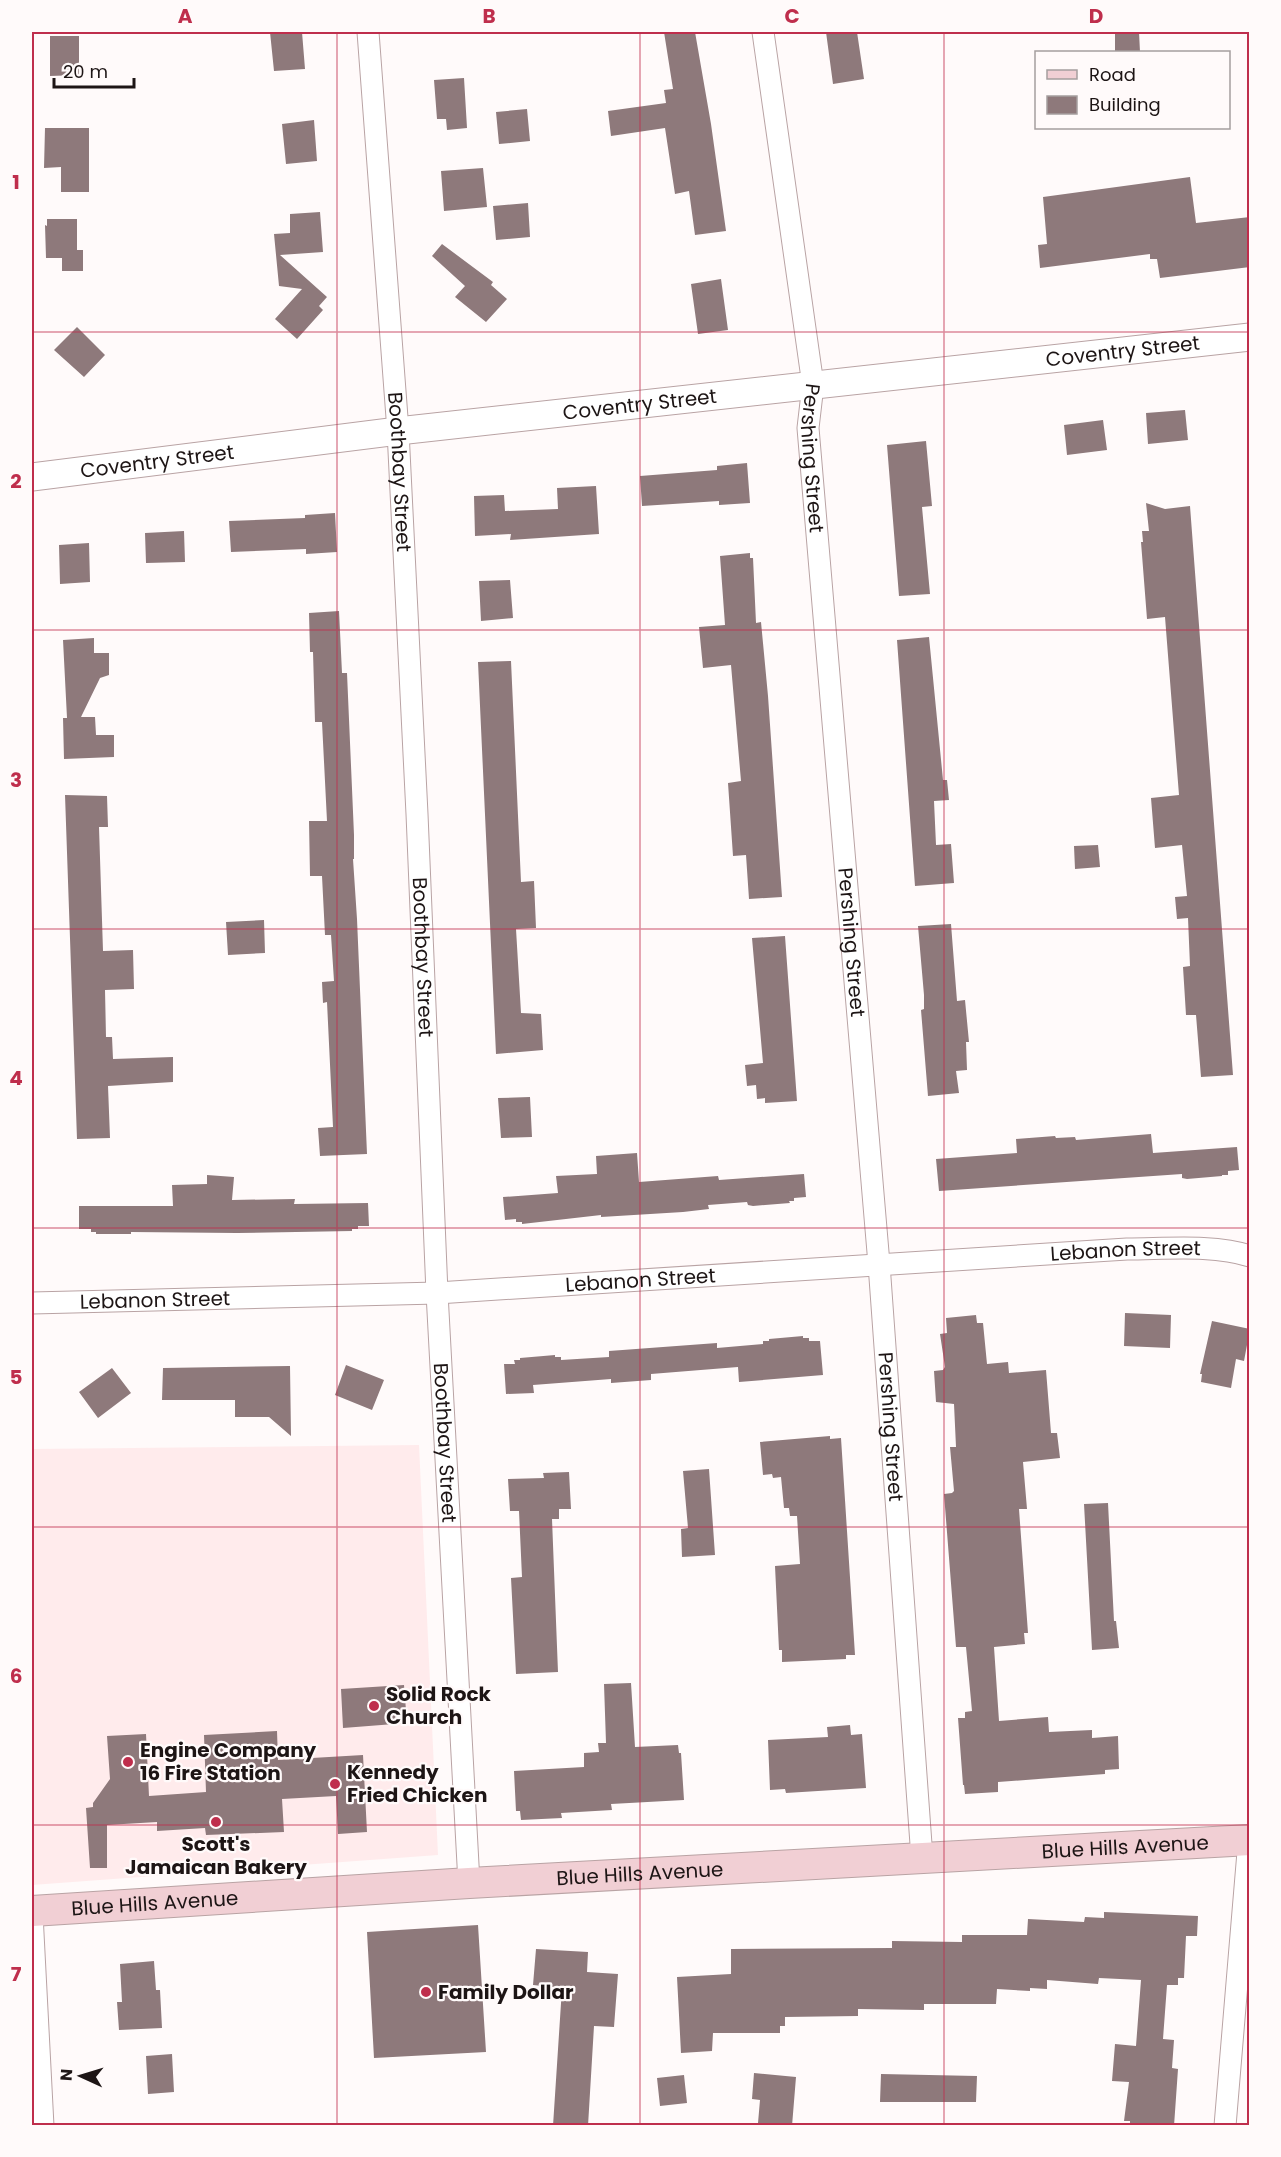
<svg xmlns="http://www.w3.org/2000/svg" width="1281" height="2157" viewBox="0 0 1281 2157" font-family="Poppins,sans-serif">
<rect width="100%" height="100%" fill="#fffafa"/>
<path fill="#ffebec" d="M 419,1445 L 438,1855 L 32,1885 L 32,1449 Z"/>
<path fill="#8e797b" d="M 270,32 L 302,32 L 305,69 L 274,71 Z
M 664,32 L 695,32 L 711,124 L 726,231 L 695,235 L 689,191 L 675,194 L 665,128 L 611,136 L 608,111 L 666,103 L 664,90 L 673,89 Z
M 826,32 L 857,32 L 864,79 L 833,84 Z
M 1115,32 L 1139,32 L 1140,52 L 1115,52 Z
M 50,36 L 79,36 L 79,75 L 50,76 Z
M 464,78 L 467,128 L 447,130 L 446,119 L 437,119 L 434,80 Z
M 527,109 L 530,141 L 499,144 L 496,112 Z
M 314,120 L 317,161 L 286,164 L 282,124 Z
M 45,128 L 89,128 L 89,192 L 61,192 L 61,167 L 44,168 Z
M 483,168 L 487,207 L 444,211 L 441,171 Z
M 1190,177 L 1196,223 L 1250,217 L 1250,267 L 1160,278 L 1157,259 L 1150,259 L 1150,254 L 1040,268 L 1038,245 L 1047,244 L 1043,197 Z
M 528,203 L 530,237 L 496,240 L 493,206 Z
M 320,212 L 323,252 L 280,255 L 327,297 L 319,306 L 323,310 L 297,339 L 275,319 L 302,289 L 279,286 L 274,234 L 290,233 L 290,214 Z
M 47,219 L 77,219 L 77,250 L 83,250 L 83,271 L 62,271 L 62,258 L 46,258 L 45,225 L 47,226 Z
M 442,244 L 493,282 L 491,285 L 507,299 L 486,322 L 455,297 L 465,286 L 432,256 Z
M 721,279 L 728,330 L 698,334 L 691,284 Z
M 77,327 L 105,355 L 84,377 L 54,350 Z
M 1185,410 L 1188,440 L 1148,444 L 1146,413 Z
M 1103,420 L 1107,450 L 1067,455 L 1064,425 Z
M 926,441 L 932,506 L 922,507 L 930,594 L 899,596 L 887,445 Z
M 747,463 L 750,503 L 719,505 L 719,501 L 642,506 L 640,476 L 717,470 L 717,466 Z
M 596,486 L 599,534 L 510,540 L 511,534 L 475,536 L 474,496 L 504,495 L 505,511 L 558,509 L 557,488 Z
M 1146,503 L 1165,509 L 1190,506 L 1233,1075 L 1201,1077 L 1196,1015 L 1186,1015 L 1183,967 L 1190,966 L 1188,918 L 1177,919 L 1175,897 L 1187,896 L 1182,845 L 1155,848 L 1151,798 L 1179,795 L 1165,617 L 1147,619 L 1141,542 L 1143,542 L 1142,531 L 1149,531 Z
M 335,513 L 337,552 L 306,554 L 306,549 L 231,552 L 229,521 L 305,518 L 305,515 Z
M 184,531 L 185,562 L 146,563 L 145,533 Z
M 89,543 L 90,582 L 60,584 L 59,545 Z
M 750,553 L 750,558 L 753,558 L 756,623 L 761,622 L 768,696 L 782,897 L 749,899 L 746,855 L 733,856 L 728,783 L 741,781 L 731,665 L 703,668 L 699,627 L 725,625 L 720,556 Z
M 510,580 L 513,618 L 481,621 L 479,581 Z
M 339,611 L 342,673 L 347,673 L 354,835 L 354,859 L 353,859 L 357,919 L 367,1154 L 320,1156 L 318,1128 L 333,1127 L 327,1002 L 323,1003 L 322,982 L 334,981 L 331,935 L 325,935 L 322,876 L 310,876 L 309,821 L 327,821 L 322,722 L 315,722 L 313,652 L 310,652 L 309,613 Z
M 929,637 L 943,780 L 947,780 L 949,800 L 934,801 L 936,845 L 951,844 L 954,883 L 915,886 L 897,640 Z
M 94,638 L 94,653 L 109,653 L 109,675 L 100,678 L 81,717 L 95,717 L 96,735 L 114,735 L 114,757 L 64,759 L 63,718 L 67,718 L 63,640 Z
M 511,661 L 521,882 L 534,881 L 536,928 L 516,929 L 521,1013 L 541,1014 L 543,1050 L 496,1054 L 478,662 Z
M 65,795 L 107,796 L 108,827 L 99,827 L 103,951 L 133,950 L 134,989 L 105,990 L 106,1037 L 112,1037 L 113,1059 L 173,1057 L 173,1082 L 108,1086 L 110,1138 L 77,1139 Z
M 1098,845 L 1100,867 L 1075,869 L 1074,846 Z
M 264,920 L 265,953 L 228,955 L 226,922 Z
M 951,924 L 957,1001 L 965,1000 L 969,1042 L 966,1042 L 967,1070 L 956,1071 L 959,1093 L 928,1096 L 921,1010 L 924,1009 L 924,995 L 918,926 Z
M 785,936 L 797,1101 L 765,1103 L 765,1098 L 757,1099 L 756,1085 L 747,1086 L 745,1065 L 763,1063 L 752,938 Z
M 530,1097 L 532,1137 L 501,1138 L 498,1098 Z
M 1151,1134 L 1153,1153 L 1237,1147 L 1239,1170 L 1228,1171 L 1228,1175 L 1222,1175 L 1222,1176 L 1187,1179 L 1182,1178 L 1182,1174 L 939,1191 L 936,1159 L 1017,1153 L 1016,1139 L 1055,1136 L 1056,1138 L 1075,1137 L 1076,1140 Z
M 637,1153 L 639,1182 L 718,1176 L 719,1180 L 804,1174 L 806,1197 L 794,1198 L 794,1201 L 789,1201 L 790,1203 L 753,1206 L 748,1205 L 747,1202 L 708,1205 L 709,1209 L 683,1212 L 601,1217 L 601,1215 L 522,1224 L 522,1222 L 516,1222 L 516,1219 L 505,1220 L 503,1197 L 558,1193 L 556,1176 L 597,1174 L 596,1156 Z
M 207,1175 L 234,1177 L 232,1200 L 295,1199 L 294,1204 L 368,1203 L 369,1226 L 358,1226 L 358,1229 L 352,1229 L 352,1231 L 237,1233 L 131,1232 L 131,1234 L 96,1234 L 96,1232 L 91,1232 L 91,1229 L 79,1229 L 79,1206 L 173,1206 L 172,1185 L 207,1184 Z
M 1125,1313 L 1171,1315 L 1170,1348 L 1124,1346 Z
M 976,1315 L 977,1323 L 983,1323 L 987,1364 L 1008,1362 L 1009,1373 L 1046,1370 L 1051,1433 L 1057,1433 L 1060,1458 L 1023,1462 L 1027,1509 L 1019,1509 L 1028,1633 L 1024,1633 L 1025,1644 L 994,1647 L 999,1721 L 1048,1717 L 1049,1732 L 1092,1730 L 1092,1738 L 1118,1736 L 1119,1769 L 1105,1770 L 1105,1774 L 998,1782 L 998,1792 L 965,1794 L 964,1785 L 963,1785 L 958,1718 L 965,1718 L 965,1712 L 972,1711 L 966,1647 L 956,1647 L 944,1494 L 952,1493 L 954,1491 L 950,1447 L 956,1447 L 954,1404 L 936,1402 L 934,1371 L 943,1370 L 945,1367 L 940,1334 L 947,1333 L 946,1318 Z
M 1212,1321 L 1250,1329 L 1244,1361 L 1236,1359 L 1231,1388 L 1201,1382 L 1202,1374 L 1200,1374 Z
M 803,1336 L 803,1338 L 809,1338 L 809,1341 L 820,1341 L 823,1375 L 739,1382 L 738,1367 L 651,1374 L 651,1380 L 611,1383 L 611,1379 L 533,1385 L 534,1393 L 506,1394 L 504,1364 L 515,1364 L 514,1360 L 520,1360 L 520,1358 L 555,1355 L 555,1357 L 561,1357 L 561,1360 L 609,1357 L 609,1351 L 717,1343 L 717,1348 L 763,1344 L 763,1341 L 769,1341 L 769,1339 Z
M 346,1365 L 384,1380 L 372,1410 L 335,1395 Z
M 290,1366 L 291,1436 L 269,1417 L 235,1417 L 235,1400 L 162,1400 L 163,1368 Z
M 112,1368 L 131,1393 L 98,1418 L 79,1392 Z
M 830,1436 L 830,1439 L 841,1438 L 855,1655 L 846,1655 L 846,1659 L 782,1662 L 782,1650 L 779,1650 L 775,1566 L 800,1564 L 797,1516 L 790,1516 L 789,1508 L 784,1508 L 781,1477 L 773,1478 L 772,1474 L 763,1475 L 760,1442 Z
M 709,1469 L 715,1555 L 682,1557 L 681,1529 L 688,1528 L 683,1471 Z
M 569,1472 L 571,1509 L 559,1509 L 559,1519 L 552,1519 L 558,1672 L 516,1674 L 511,1578 L 522,1577 L 519,1511 L 510,1511 L 508,1479 L 544,1478 L 543,1473 Z
M 1108,1503 L 1114,1621 L 1116,1621 L 1119,1648 L 1092,1650 L 1084,1504 Z
M 631,1683 L 635,1747 L 678,1745 L 679,1753 L 681,1753 L 684,1800 L 611,1804 L 612,1810 L 561,1813 L 562,1818 L 521,1820 L 520,1811 L 516,1811 L 514,1771 L 584,1767 L 584,1753 L 599,1752 L 598,1743 L 606,1743 L 604,1684 Z
M 404,1685 L 407,1723 L 343,1728 L 341,1689 Z
M 850,1725 L 851,1735 L 862,1734 L 866,1788 L 786,1793 L 785,1789 L 770,1790 L 768,1740 L 828,1737 L 827,1727 Z
M 277,1731 L 278,1760 L 363,1755 L 367,1832 L 338,1834 L 336,1796 L 282,1799 L 284,1832 L 206,1835 L 205,1828 L 157,1831 L 157,1822 L 107,1825 L 107,1868 L 90,1868 L 86,1808 L 93,1807 L 93,1803 L 110,1779 L 107,1736 L 146,1734 L 149,1796 L 206,1792 L 204,1735 Z
M 1104,1912 L 1198,1916 L 1197,1936 L 1186,1936 L 1184,1978 L 1178,1978 L 1178,1985 L 1167,1985 L 1163,2039 L 1174,2040 L 1172,2068 L 1178,2069 L 1174,2126 L 1130,2126 L 1130,2121 L 1124,2121 L 1129,2082 L 1112,2081 L 1115,2044 L 1136,2046 L 1141,1980 L 1099,1978 L 1098,1984 L 1047,1980 L 1047,1989 L 1030,1988 L 1030,1991 L 997,1989 L 996,2004 L 924,2004 L 924,2010 L 858,2009 L 858,2016 L 785,2017 L 785,2026 L 780,2026 L 780,2033 L 713,2033 L 712,2051 L 681,2053 L 677,1977 L 731,1974 L 731,1949 L 892,1948 L 892,1941 L 962,1942 L 962,1935 L 1027,1935 L 1028,1919 L 1084,1922 L 1085,1917 L 1104,1918 Z
M 478,1925 L 486,2052 L 374,2058 L 367,1932 Z
M 536,1949 L 588,1952 L 587,1972 L 618,1974 L 614,2027 L 594,2026 L 588,2126 L 553,2126 L 562,1988 L 533,1985 Z
M 154,1961 L 156,1990 L 160,1990 L 162,2028 L 119,2030 L 117,2002 L 122,2002 L 120,1964 Z
M 172,2054 L 174,2092 L 148,2094 L 146,2056 Z
M 754,2073 L 796,2077 L 792,2126 L 758,2123 L 760,2100 L 752,2099 Z
M 881,2074 L 977,2076 L 976,2102 L 880,2102 Z
M 684,2075 L 687,2103 L 660,2106 L 657,2078 Z"/>
<g fill="none" stroke-linecap="round" stroke-linejoin="round">
<defs>
<g id="minor">
<path id="s1" d="M 368,32 L 398,431 L 417,814 L 437,1293 L 469,1883"/>
<path id="s2" d="M 763,32 L 813,385 L 808,428 L 879,1264 L 922,1858"/>
<path id="s3" d="M 32,1303 L 437,1293 L 1127,1249 C 1165,1249 1214,1244 1250,1256"/>
<path d="M 32,1914 L 43,2126"/>
<path d="M 1225,2126 L 1249,1840"/>
</g>
<g id="tertiary">
<path id="s4" d="M 32,477 L 398,431 L 1250,337"/>
</g>
<g id="secondary">
<path id="s5" d="M 32,1911 L 469,1883 L 1250,1840"/>
</g>
</defs>
<use href="#minor" stroke="#b9a3a4" stroke-width="23"/>
<use href="#tertiary" stroke="#b9a3a4" stroke-width="29"/>
<use href="#secondary" stroke="#b9a3a4" stroke-width="32"/>
<use href="#minor" stroke="#fff" stroke-width="21"/>
<use href="#tertiary" stroke="#fff" stroke-width="27"/>
<use href="#secondary" stroke="#f1cfd4" stroke-width="30"/>
</g>
<path fill="none" stroke="#bf2e4c" stroke-width="1.5" stroke-opacity="0.55" d="M 337,32 L 337,2126M 640,32 L 640,2126M 944,32 L 944,2126M 32,332 L 1250,332M 32,630 L 1250,630M 32,929 L 1250,929M 32,1228 L 1250,1228M 32,1527 L 1250,1527M 32,1825 L 1250,1825"/>
<g fill="#bf2e4c" stroke="#fffafa" stroke-width="2">
<circle cx="374" cy="1706" r="6"/>
<circle cx="128" cy="1762" r="6"/>
<circle cx="335" cy="1784" r="6"/>
<circle cx="216" cy="1822" r="6"/>
<circle cx="426" cy="1992" r="6"/>
</g>
<g text-anchor="middle" stroke-width="4.5" stroke-linejoin="round" paint-order="stroke">
<g font-size="20" fill="#1d1515" stroke="#fffafa">
<text dy="7" stroke="none"><textPath href="#s4" startOffset="1098">Coventry Street</textPath></text>
<text dy="7" stroke="none"><textPath href="#s4" startOffset="612">Coventry Street</textPath></text>
<text dy="7" stroke="none"><textPath href="#s2" startOffset="430">Pershing Street</textPath></text>
<text dy="7" stroke="none"><textPath href="#s4" startOffset="126">Coventry Street</textPath></text>
<text dy="7" stroke="none"><textPath href="#s1" startOffset="441">Boothbay Street</textPath></text>
<text dy="7" stroke="none"><textPath href="#s2" startOffset="916">Pershing Street</textPath></text>
<text dy="7" stroke="none"><textPath href="#s1" startOffset="927">Boothbay Street</textPath></text>
<text dy="7" stroke="none"><textPath href="#s3" startOffset="1095">Lebanon Street</textPath></text>
<text dy="7" stroke="none"><textPath href="#s3" startOffset="609">Lebanon Street</textPath></text>
<text dy="7" stroke="none"><textPath href="#s3" startOffset="123">Lebanon Street</textPath></text>
<text dy="7" stroke="none"><textPath href="#s2" startOffset="1402">Pershing Street</textPath></text>
<text dy="7" stroke="none"><textPath href="#s1" startOffset="1413">Boothbay Street</textPath></text>
<text dy="7" stroke="none"><textPath href="#s5" startOffset="1095">Blue Hills Avenue</textPath></text>
<text dy="7" stroke="none"><textPath href="#s5" startOffset="609">Blue Hills Avenue</textPath></text>
<text dy="7" stroke="none"><textPath href="#s5" startOffset="123">Blue Hills Avenue</textPath></text>
</g>
<g font-size="20" font-weight="bold" fill="#1d1515" stroke="#fffafa" text-anchor="start">
<text x="386" y="1701">Solid Rock<tspan x="386" dy="23">Church</tspan></text>
<text x="140" y="1757">Engine Company<tspan x="140" dy="23">16 Fire Station</tspan></text>
<text x="347" y="1779">Kennedy<tspan x="347" dy="23">Fried Chicken</tspan></text>
<text x="216" y="1851" text-anchor="middle">Scott's<tspan x="216" dy="23">Jamaican Bakery</tspan></text>
<text x="438" y="1999">Family Dollar</text>
</g>
</g>
<rect width="1281" height="2157" fill="none" stroke="#fffafa" stroke-width="66"/>
<rect x="1035" y="51" width="195" height="78" fill="#fffafa" stroke="#a59e9e" stroke-width="1.5"/>
<rect x="1047" y="70" width="30" height="9" fill="#f1cfd4" stroke="#a59e9e" stroke-width="1.5"/>
<text x="1089" y="81" font-size="18" fill="#1d1515">Road</text>
<rect x="1047" y="96" width="30" height="18" fill="#8e797b" stroke="#a59e9e" stroke-width="1.5"/>
<text x="1089" y="111" font-size="18" fill="#1d1515">Building</text>
<g transform="translate(81 2076) rotate(274)" stroke="#fffafa" stroke-width="4.5" paint-order="stroke">
<path d="M0-4.5L10 22L0 15L-10 22Z" fill="#1d1515"/>
<text y="-9" font-size="16" font-weight="bold" text-anchor="middle" fill="#1d1515">N</text>
</g>
<path d="M54 78v9h80v-9" fill="none" stroke="#1d1515" stroke-width="3"/>
<text x="63" y="78" font-size="18" fill="#1d1515" stroke="#fffafa" stroke-width="4.5" paint-order="stroke">20 m</text>
<rect x="33" y="33" width="1215" height="2091" fill="none" stroke="#bf2e4c" stroke-width="2"/>
<g font-size="20" text-anchor="middle" font-weight="bold" fill="#bf2e4c">
<text x="185" y="23">A</text>
<text x="489" y="23">B</text>
<text x="792" y="23">C</text>
<text x="1096" y="23">D</text>
<text x="16" y="189">1</text>
<text x="16" y="488">2</text>
<text x="16" y="787">3</text>
<text x="16" y="1085">4</text>
<text x="16" y="1384">5</text>
<text x="16" y="1683">6</text>
<text x="16" y="1981">7</text>
</g>
</svg>
